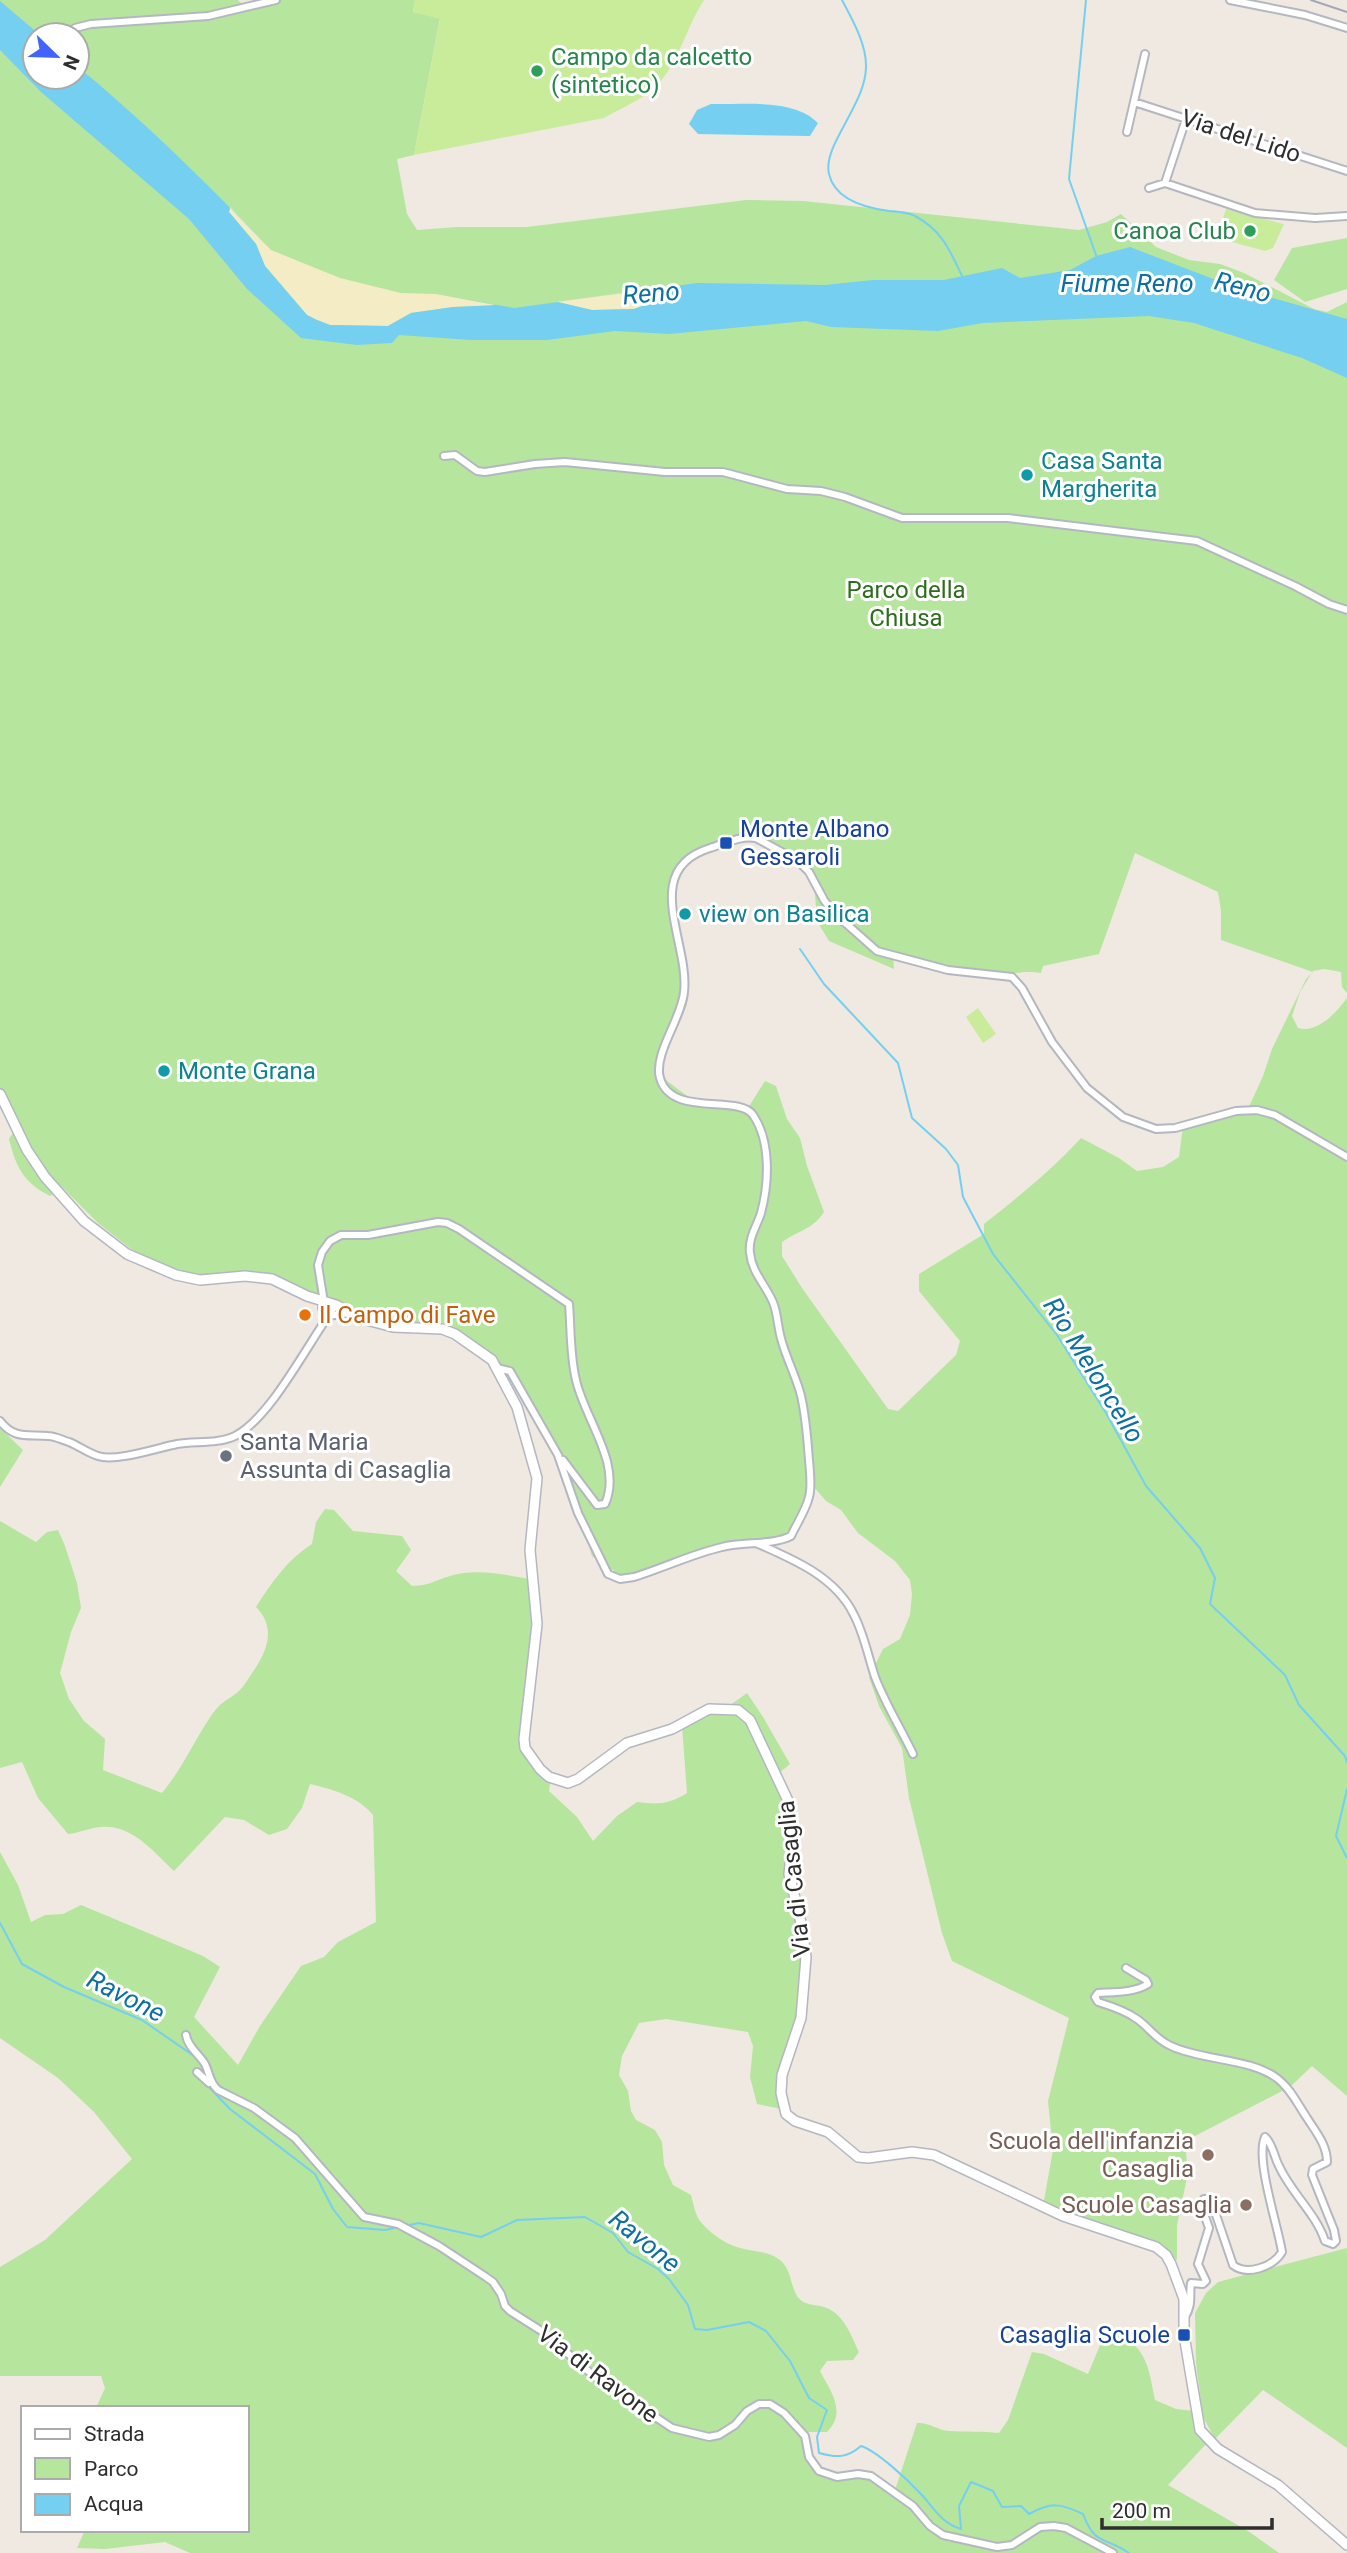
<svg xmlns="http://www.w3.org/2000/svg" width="1347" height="2553" viewBox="0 0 1347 2553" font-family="Roboto,sans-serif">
<rect width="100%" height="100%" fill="#efe9e1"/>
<path fill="#b6e59e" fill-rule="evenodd" d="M 0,0 L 238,0 L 247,9 L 272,0 L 415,0 L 413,12 L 440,18 L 414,155 L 397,159 L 407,214 L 417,230 L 457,227 L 527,227 L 746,200 L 803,201 L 1079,230 L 1107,222 L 1121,214 L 1156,247 L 1189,260 L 1220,264 L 1244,273 L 1314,309 L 1327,312 L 1347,302 L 1347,993 L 1342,987 L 1341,972 L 1324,969 L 1313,971 L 1300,992 L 1292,1016 L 1298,1028 C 1317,1034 1337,1012 1347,998 L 1347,2096 L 1312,2066 L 1290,2087 L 1193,2137 L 1186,2153 L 1188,2173 L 1177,2225 L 1177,2260 L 1157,2247 L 1043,2206 L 1053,2150 L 1048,2101 L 1069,2018 L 952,1961 L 942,1933 L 909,1798 L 902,1748 L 879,1706 L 869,1677 L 883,1649 L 900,1639 L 910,1615 L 912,1594 L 910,1580 L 895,1561 L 858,1533 L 841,1510 L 826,1501 L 813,1486 L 787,1542 C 731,1546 677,1563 624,1578 L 592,1556 L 571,1486 L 534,1407 L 500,1366 L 439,1325 L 410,1331 L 255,1279 L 190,1283 L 145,1260 L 98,1223 L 60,1185 L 58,1191 L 50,1196 C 23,1182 16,1167 9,1139 L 18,1125 L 0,1094 ZM 35,35 L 77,35 L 77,77 L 35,77 ZM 757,838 L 809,874 L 815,894 L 817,921 L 829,941 L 894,969 L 893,955 C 928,964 966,973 1003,974 C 1018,974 1024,970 1041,973 L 1043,966 L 1099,954 L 1135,853 L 1218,892 L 1221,911 L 1221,940 L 1313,972 L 1306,979 L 1272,1049 L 1263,1076 L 1248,1109 L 1183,1126 L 1179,1157 L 1163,1167 L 1137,1171 L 1119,1158 L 1081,1138 C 1052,1170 1018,1197 984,1224 L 984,1234 L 919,1274 L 919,1291 L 960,1341 L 956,1355 L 898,1411 L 888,1409 L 802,1288 L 782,1256 L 782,1242 C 799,1230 812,1230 824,1212 L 807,1166 L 800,1138 L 787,1119 L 776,1086 L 765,1081 L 748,1108 L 740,1106 L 702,1107 L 663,1078 L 665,1041 L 687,993 L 670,882 L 682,862 L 718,845 Z
M 1347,238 L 1347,289 L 1305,302 L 1274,280 L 1292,248 Z
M 0,1428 L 23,1450 L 0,1487 Z
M 325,1509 L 334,1510 L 353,1531 L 402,1536 L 411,1550 L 396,1571 L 412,1586 C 432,1585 433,1581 450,1576 C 476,1568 508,1575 534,1580 L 538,1655 L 527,1747 L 551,1776 L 549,1791 L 577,1817 L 593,1841 L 617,1816 L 637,1802 C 657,1805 670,1804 687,1793 L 682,1726 L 710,1708 L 729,1706 L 747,1693 L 763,1717 L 790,1764 L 772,1779 L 790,1811 L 788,1866 L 799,1917 L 803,1972 L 797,2047 L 787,2061 L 781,2109 L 757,2104 L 750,2077 L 753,2046 L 748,2032 L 666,2019 L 639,2023 L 622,2056 L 619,2075 L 628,2091 L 631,2111 L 636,2120 L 655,2130 L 662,2142 L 664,2165 L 673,2185 L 691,2195 C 693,2202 694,2209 697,2216 C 702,2227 722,2242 734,2246 C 749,2252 767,2250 780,2260 C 791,2269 790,2283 796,2294 C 803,2308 818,2303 829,2309 C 845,2317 852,2337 859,2352 L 853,2360 L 827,2361 L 820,2371 C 831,2392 847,2412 827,2432 L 807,2432 L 811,2463 L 819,2473 L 849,2478 L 867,2477 L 895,2490 L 917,2423 C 929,2422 937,2430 949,2431 C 966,2432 982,2431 999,2433 L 1008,2420 L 1032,2352 L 1044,2354 L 1088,2374 L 1108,2326 C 1146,2348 1147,2359 1155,2400 L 1176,2409 L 1193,2411 L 1207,2443 L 1168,2485 L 1248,2531 L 1279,2553 L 190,2553 L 165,2542 L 105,2549 L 77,2548 L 85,2530 L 247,2530 L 247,2408 L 96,2408 L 105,2388 L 101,2376 L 0,2376 L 0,2267 L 45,2240 L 132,2159 L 94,2112 L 58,2078 L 0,2038 L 0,1852 L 18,1885 L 31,1922 L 45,1915 L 63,1914 L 81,1905 L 203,1956 L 220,1967 L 194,2017 L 238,2065 L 260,2026 L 301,1966 L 324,1957 L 338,1942 L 376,1922 L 373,1815 C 359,1797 332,1789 310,1784 L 302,1808 L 287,1829 L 269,1835 L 244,1820 L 225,1817 L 174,1871 C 154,1852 131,1823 100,1827 C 89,1828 79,1833 68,1834 L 38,1798 L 22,1762 L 0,1768 L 0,1521 L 36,1542 L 47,1532 L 58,1530 L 65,1546 L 77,1583 L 81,1608 L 71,1632 L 60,1673 L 69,1699 L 84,1721 L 105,1739 L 103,1770 L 162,1793 C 182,1769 194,1741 211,1716 C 222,1700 226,1702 239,1691 C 244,1686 248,1679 252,1673 C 267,1652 277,1628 256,1607 C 272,1582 287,1560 312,1544 L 316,1522 Z
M 1347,2248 L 1347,2448 L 1263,2390 L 1215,2439 L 1203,2417 L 1196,2363 L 1195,2313 L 1206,2293 L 1218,2282 Z"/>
<path fill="#f3ecc5" d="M 230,207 L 271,250 L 340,278 L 401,293 L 436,294 L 501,306 L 453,307 L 411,313 L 388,326 L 330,325 L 317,320 L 307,315 L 265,266 L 256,244 L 229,212 Z
M 666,287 L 662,299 L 634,309 L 592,310 L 556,302 Z"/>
<path fill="#c9ec9a" d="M 415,0 L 704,0 C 687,26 680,58 660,82 C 647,98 621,108 604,118 L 414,155 L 440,19 L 413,12 Z
M 1226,209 L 1284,224 L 1273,248 L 1265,251 L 1217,238 Z
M 978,1008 L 996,1034 L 983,1043 L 966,1017 Z"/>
<path fill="#75cff0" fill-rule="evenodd" d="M 0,1 L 40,35 L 35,35 L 35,77 L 77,77 L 77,66 C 146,123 210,186 271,250 L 230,208 L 229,212 L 256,244 L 265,266 L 307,315 L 317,320 L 330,325 L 388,326 L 411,313 L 453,307 L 496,305 L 436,294 L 401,293 L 436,294 L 514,308 L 697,283 L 825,285 L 873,280 L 944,280 L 1002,268 L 1020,278 L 1070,270 L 1096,256 L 1130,247 L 1234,287 L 1347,319 L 1347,378 L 1302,358 L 1194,323 L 1149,316 L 983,323 L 938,331 L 831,327 L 806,321 L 669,334 L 615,331 L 547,340 L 471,340 L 399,335 L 392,343 L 357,345 L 301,338 L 247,289 L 189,219 L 41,92 L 0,50 ZM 666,287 L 662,299 L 634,309 L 592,310 L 558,302 Z
M 711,104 C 744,105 794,98 818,123 L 810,136 L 698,134 L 689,124 L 697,110 Z"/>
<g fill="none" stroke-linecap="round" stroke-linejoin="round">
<path stroke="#75cff0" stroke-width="2" d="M 842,0 C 852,19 866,43 866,65 C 867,104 822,145 829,174 C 835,200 866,208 889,211 C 897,212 908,212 915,216 C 943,231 950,251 963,278
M 1086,0 L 1069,179 L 1096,255
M 800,949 L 824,984 L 898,1063 L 912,1118 L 946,1149 L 958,1165 L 963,1197 L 993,1254 L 1057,1335 L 1106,1413 L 1146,1486 L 1200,1548 L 1215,1578 L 1210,1604 L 1285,1675 L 1299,1705 L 1345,1756 L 1347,1762
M 1347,1789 L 1336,1836 L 1347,1858
M 0,1923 L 22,1964 L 64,1987 L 142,2020 L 194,2056 L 201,2063 L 204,2075
M 206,2084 L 230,2109 L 315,2174 L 333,2209 L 347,2227 L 385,2230 L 399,2227
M 405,2226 L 419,2223 L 481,2237 L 517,2220 L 585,2217 L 613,2233 L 628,2252 L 658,2269 L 669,2279 L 688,2305 L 695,2329 L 707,2330 L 749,2322 L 766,2331 L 790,2361 L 809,2398 L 827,2410 L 817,2437 L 819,2453 C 837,2458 847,2458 861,2446 C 877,2451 908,2480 921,2494 C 934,2508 941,2523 961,2529 L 959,2506 L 971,2482 L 993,2491 L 1002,2507 L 1021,2506 L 1029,2514 C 1051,2502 1060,2503 1083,2514 C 1095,2546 1104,2536 1129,2553"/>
<defs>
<path id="street" d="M 1230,0 L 1305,15 L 1347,28
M 75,28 L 91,24 L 208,16 L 276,0
M 1134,102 L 1347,171
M 1127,132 L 1145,54
M 1165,183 L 1186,119
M 1149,188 L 1165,183 L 1255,213 L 1315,218 L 1347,216
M 444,456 L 455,455 L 477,471 L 485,472 L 535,464 L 565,462 L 665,472 L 723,472 L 787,489 L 821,491 L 845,497 L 902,518 L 1008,518 L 1197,541 L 1295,586 L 1329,604 L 1347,610
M 327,1316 L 322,1308 L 323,1296 L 318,1265 L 322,1252 L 330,1241 L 341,1235 L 368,1235 L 438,1222 L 447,1223 L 459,1229 L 569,1304 C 571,1329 570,1356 576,1380 C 584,1418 623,1464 605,1504 L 597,1505 L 563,1460
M 327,1316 L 350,1313
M 497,1368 L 510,1371 L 558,1455 L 578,1513 L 608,1574 L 620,1579 L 634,1577 C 663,1568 692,1554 722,1547 C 745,1541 770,1546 791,1536 C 797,1523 806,1510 809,1497 C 812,1486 810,1472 809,1460 C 807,1437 806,1414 800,1392 C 795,1375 787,1359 782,1342 C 778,1330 778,1317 774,1305 C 768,1287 752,1274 750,1253 C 748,1238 757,1226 761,1213 C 769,1183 771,1141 753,1115 C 739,1094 671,1118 660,1078 C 653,1054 682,1018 684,992 C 690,943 639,870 710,848 C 723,844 742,835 756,838 L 798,861 L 809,872 L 824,900 L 833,912 L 877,951 L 948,970 L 1012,977 L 1022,988 L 1052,1042 L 1087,1088 L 1123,1117 L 1156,1129 L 1175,1128 L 1236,1111 L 1257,1110 L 1275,1115 L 1347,1157
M 0,1421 C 15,1440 28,1434 48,1436 C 55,1436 62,1440 69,1442 C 79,1446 88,1453 98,1456 C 116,1462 157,1448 177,1444 C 196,1441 218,1444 235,1436 C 272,1417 310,1339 336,1305
M 756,1543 C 793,1559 836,1577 854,1615 C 864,1634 868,1656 875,1677 C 885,1703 901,1729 913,1754
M 1126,1968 L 1146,1980 L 1148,1984 C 1134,1993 1114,1992 1098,1993 L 1095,1997 L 1098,2002 C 1111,2006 1126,2011 1137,2019 C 1150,2028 1155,2039 1171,2046 C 1203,2061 1251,2058 1278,2079 C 1291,2089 1298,2105 1307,2118 C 1316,2132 1327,2145 1327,2162 L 1313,2169 L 1312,2175 L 1334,2230 L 1336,2241 L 1333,2244 L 1325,2241 C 1315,2212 1291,2193 1279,2166 C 1274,2157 1273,2144 1265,2137 C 1255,2159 1278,2226 1282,2252 C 1273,2267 1247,2276 1233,2265 L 1213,2206 L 1209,2199 L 1204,2199 L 1203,2211 L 1209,2228 L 1198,2264 L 1206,2281 L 1203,2284 L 1191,2283 C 1189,2296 1193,2304 1185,2317
M 186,2035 C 187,2046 199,2054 205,2064 C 210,2074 209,2082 218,2090 L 254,2108 L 295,2138 L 364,2217 L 398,2224 L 439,2246 L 486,2277 L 493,2282 L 501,2294 L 505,2306 L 510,2311 L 543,2332 L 594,2376 L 672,2428 L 709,2437 L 719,2435 L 735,2425 L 747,2411 L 759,2404 L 770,2404 L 784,2413 L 805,2436 L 809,2457 L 819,2471 L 837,2477 L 858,2474 L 871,2476 L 913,2506 L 930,2526 L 943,2535 L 997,2547 L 1012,2545 L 1040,2527 L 1054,2526 L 1066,2528 L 1113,2553
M 197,2072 L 209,2083"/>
<path id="secondary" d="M 0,1094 L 27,1150 L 45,1177 L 84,1221 L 127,1254 L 176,1275 L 200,1280 L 245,1276 L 272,1279 L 307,1296 L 336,1305 L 359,1318 L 393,1327 L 442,1329 L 455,1334 L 492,1360 L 517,1407 L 537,1478 L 530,1550 L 537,1624 L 524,1739 L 525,1748 L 540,1769 L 549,1777 L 568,1783 L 578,1779 L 627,1743 L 672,1729 L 709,1709 L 738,1710 L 750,1720 L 790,1805 L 793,1837 L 789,1874 L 802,1927 L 806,1957 L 801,2018 L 782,2075 L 781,2093 L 786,2114 L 795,2121 L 828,2132 L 858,2157 L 868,2158 L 912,2152 L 934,2155 L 1063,2216 L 1156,2247 L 1166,2255 L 1171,2264 L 1184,2299 L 1184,2335 L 1200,2430 L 1218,2449 L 1278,2485 L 1347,2545"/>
</defs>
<use href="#street" stroke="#b4b7c1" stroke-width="10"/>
<use href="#secondary" stroke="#b4b7c1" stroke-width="12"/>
<use href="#street" stroke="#fff" stroke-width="6"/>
<use href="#secondary" stroke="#fff" stroke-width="9"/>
<path stroke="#a3a6b8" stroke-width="2" d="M 1311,0 L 1347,12"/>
</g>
<g fill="#2e9e5b" stroke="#fff" stroke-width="2.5">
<circle cx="537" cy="71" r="7"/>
<circle cx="1250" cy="231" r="7"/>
</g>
<g fill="#0f9aa8" stroke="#fff" stroke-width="2.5">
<circle cx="1027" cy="475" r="7"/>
<circle cx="685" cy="914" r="7"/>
<circle cx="164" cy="1071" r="7"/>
</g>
<g fill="#1a4fb4" stroke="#fff" stroke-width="2.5">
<rect x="719" y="836" width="14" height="14" rx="3.5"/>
<rect x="1177" y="2328" width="14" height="14" rx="3.5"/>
</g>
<circle fill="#e8710a" stroke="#fff" stroke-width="2.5" cx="305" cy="1315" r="7"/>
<circle fill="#6b7280" stroke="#fff" stroke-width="2.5" cx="226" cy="1456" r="7"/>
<g fill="#8d6e63" stroke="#fff" stroke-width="2.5">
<circle cx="1208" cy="2155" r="7"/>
<circle cx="1246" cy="2205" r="7"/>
</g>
<g text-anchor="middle" stroke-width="6" stroke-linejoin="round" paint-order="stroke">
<g font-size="24" fill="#27864d" stroke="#fff" text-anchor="start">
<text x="551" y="65">Campo da calcetto<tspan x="551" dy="28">(sintetico)</tspan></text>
<text x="1236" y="239" text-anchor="end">Canoa Club</text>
</g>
<g font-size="24" fill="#2e2e2e" stroke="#fff">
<text transform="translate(1241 136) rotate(18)" y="8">Via del Lido</text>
<text transform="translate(794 1879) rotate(-96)" y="8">Via di Casaglia</text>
<text transform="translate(598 2374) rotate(37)" y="8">Via di Ravone</text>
</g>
<g font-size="24" fill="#0d838f" stroke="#fff" text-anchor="start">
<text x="1041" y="469">Casa Santa<tspan x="1041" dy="28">Margherita</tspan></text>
<text x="699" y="922">view on Basilica</text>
<text x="178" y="1079">Monte Grana</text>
</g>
<g font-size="24" fill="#2c6e1b" stroke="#fff">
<text x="906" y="598">Parco della<tspan x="906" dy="28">Chiusa</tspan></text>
</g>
<g font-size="24" fill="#164399" stroke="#fff" text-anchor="start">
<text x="740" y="837">Monte Albano<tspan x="740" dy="28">Gessaroli</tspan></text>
<text x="1170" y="2343" text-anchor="end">Casaglia Scuole</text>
</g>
<g font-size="24" fill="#c56008" stroke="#fff" text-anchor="start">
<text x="319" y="1323">Il Campo di Fave</text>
</g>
<g font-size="24" fill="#5b616d" stroke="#fff" text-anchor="start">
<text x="240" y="1450">Santa Maria<tspan x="240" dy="28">Assunta di Casaglia</tspan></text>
</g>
<g font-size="24" fill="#785e54" stroke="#fff" text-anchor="end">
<text x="1194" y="2149">Scuola dell'infanzia<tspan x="1194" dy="28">Casaglia</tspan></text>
<text x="1232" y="2213">Scuole Casaglia</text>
</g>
<g font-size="26" font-style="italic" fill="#0d6fa3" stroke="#fff">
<text x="1127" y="292">Fiume Reno</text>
<text transform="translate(1243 287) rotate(14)" y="9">Reno</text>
<text transform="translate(651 293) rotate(-5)" y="9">Reno</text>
<text transform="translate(1094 1370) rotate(58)" y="9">Rio Meloncello</text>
<text transform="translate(126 1996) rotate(27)" y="9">Ravone</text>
<text transform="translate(645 2241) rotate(39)" y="9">Ravone</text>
</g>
</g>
<rect x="21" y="2406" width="228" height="126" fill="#ffffff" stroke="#ababab" stroke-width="2"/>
<rect x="35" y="2429" width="35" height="10" fill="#ffffff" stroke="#ababab" stroke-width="2"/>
<text x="84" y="2441" font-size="21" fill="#2e2e2e">Strada</text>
<rect x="35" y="2458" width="35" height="21" fill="#b6e59e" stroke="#ababab" stroke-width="2"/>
<text x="84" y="2476" font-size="21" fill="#2e2e2e">Parco</text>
<rect x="35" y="2494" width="35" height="21" fill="#75cff0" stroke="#ababab" stroke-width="2"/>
<text x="84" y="2511" font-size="21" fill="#2e2e2e">Acqua</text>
<g transform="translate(56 56) rotate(113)"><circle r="33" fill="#ffffff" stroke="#ababab" stroke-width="2"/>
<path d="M0-5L12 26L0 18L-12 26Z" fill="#4264fb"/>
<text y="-10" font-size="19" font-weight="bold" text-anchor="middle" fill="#2e2e2e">N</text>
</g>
<path d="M1102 2518v10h170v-10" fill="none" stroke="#2e2e2e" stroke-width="3.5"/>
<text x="1112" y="2518" font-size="21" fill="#2e2e2e" stroke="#ffffff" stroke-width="5" paint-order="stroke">200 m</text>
</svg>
